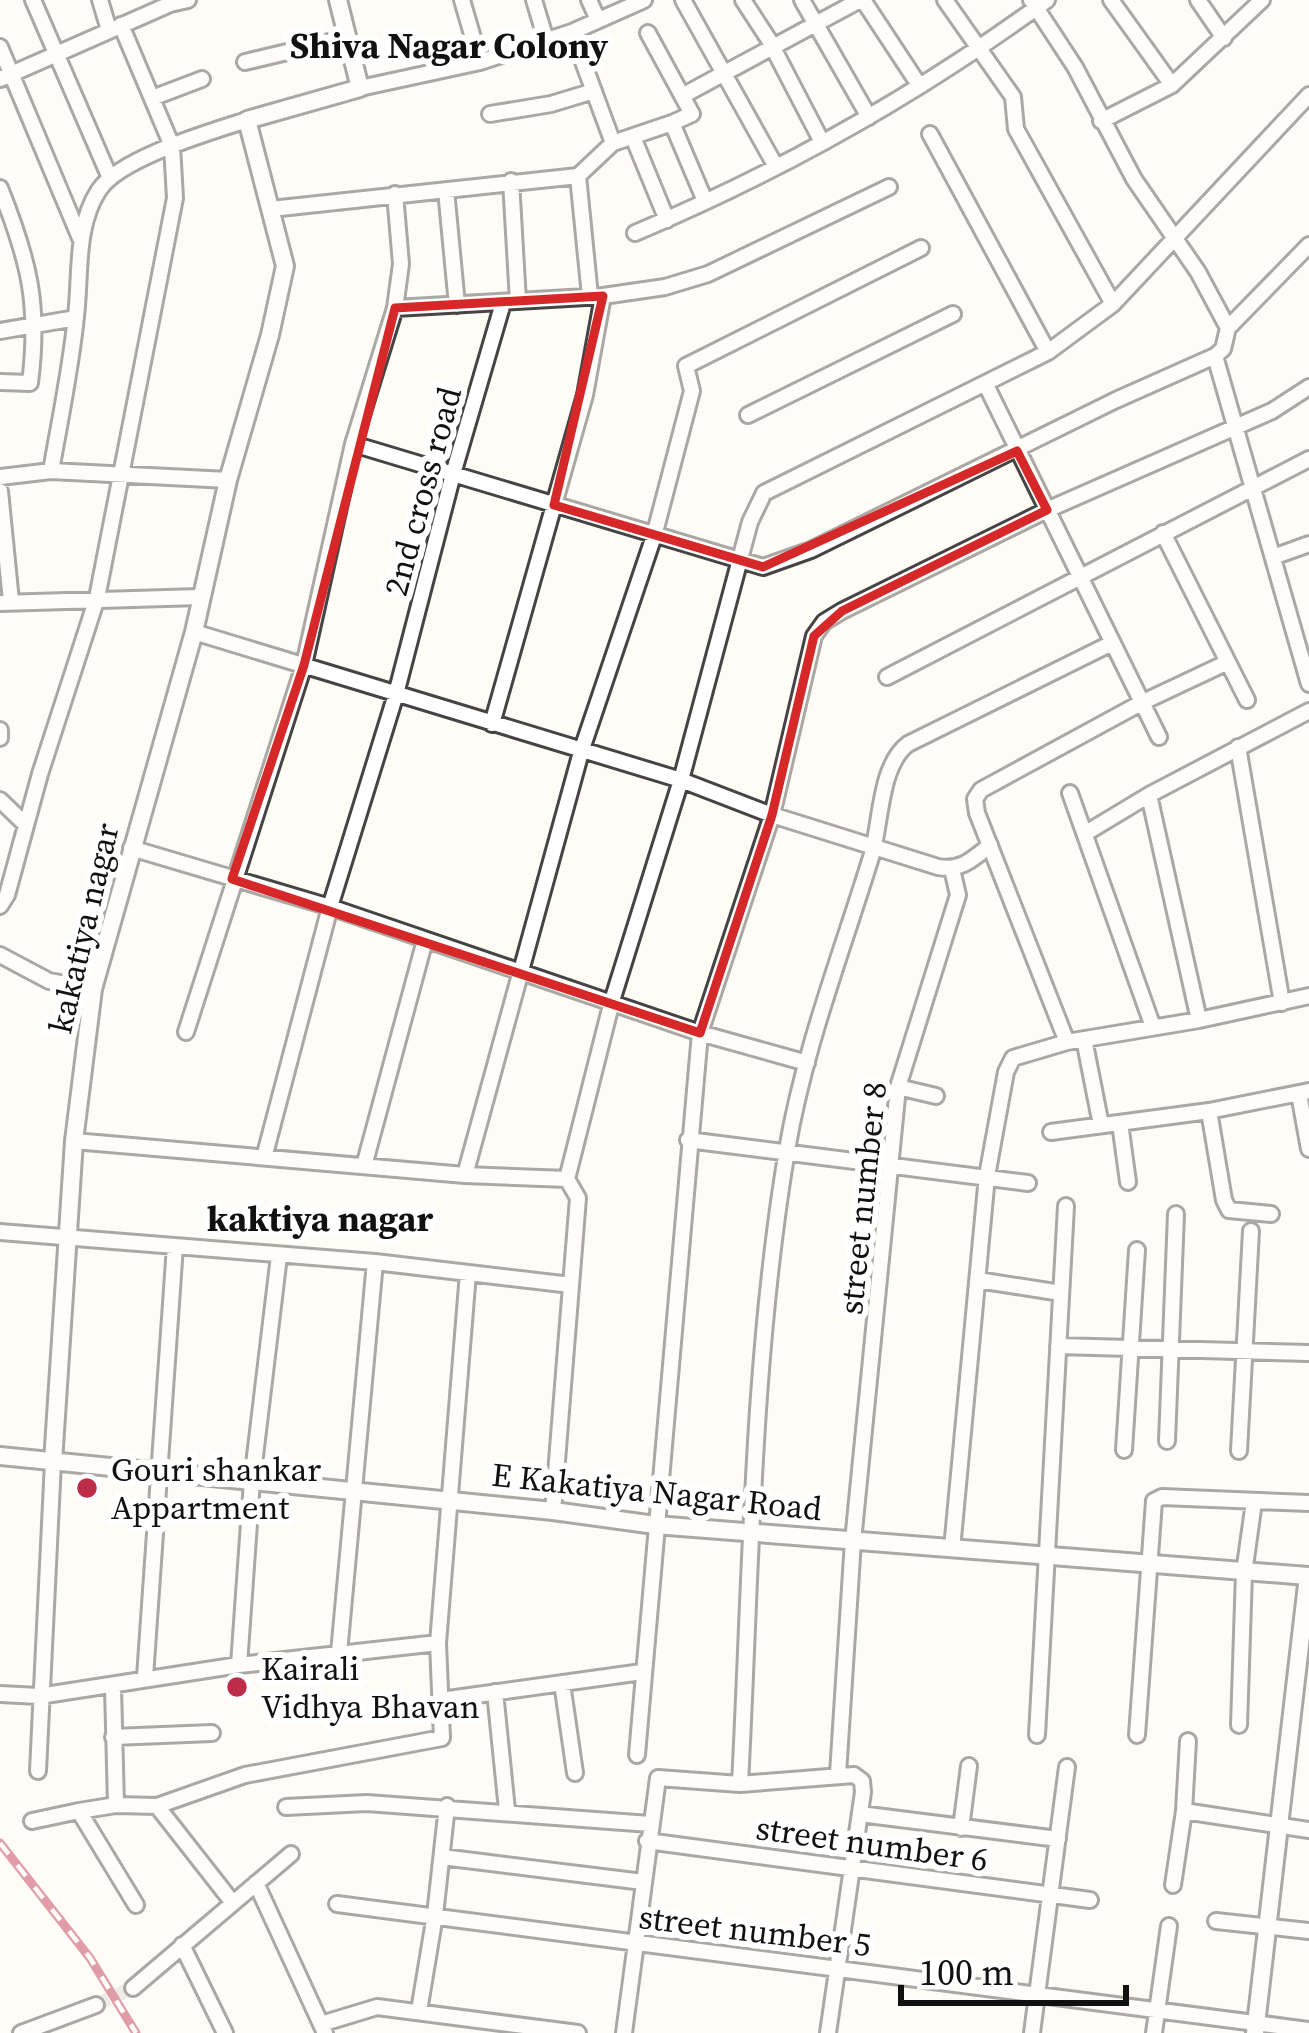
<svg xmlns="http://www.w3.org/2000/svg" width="1309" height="2033" viewBox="0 0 1309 2033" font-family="'Source Serif 4',serif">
<rect width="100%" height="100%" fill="#fffbf5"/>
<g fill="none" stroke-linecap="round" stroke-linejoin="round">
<path stroke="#dbd8d3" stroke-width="14" stroke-dasharray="14 7" stroke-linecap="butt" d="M 96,2005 L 133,1988"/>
<defs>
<path id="minor" d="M 33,0 L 110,178
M 100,0 L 109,30
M 462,0 L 480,62
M 534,0 L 546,40
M 589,0 L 598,20
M 683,0 L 775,165
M 743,0 L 769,40 L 822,142
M 802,0 L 869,117
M 863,0 L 919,85
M 945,0 L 1013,97 L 1016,129 L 1113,304
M 1111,0 L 1172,85
M 1198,0 L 1224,38
M 572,32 L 613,143
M 648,33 L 692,114 L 672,123
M 0,47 L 80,238
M 245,62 L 346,38
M 0,79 L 170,4 L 188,0
M 360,88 L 480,62 L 572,32 L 644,0
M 682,96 L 860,0
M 152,98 L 202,79
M 490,114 L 551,104 L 594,91
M 1101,121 L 1172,85 L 1262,0
M 930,134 L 1048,352
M 633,137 L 667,220
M 578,176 L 590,296
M 511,181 L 518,301
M 0,188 C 29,261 40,304 30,383 L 0,382
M 446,190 L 457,305
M 271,209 L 578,176 L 613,143 L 672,123 L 705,201
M 635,233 C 780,172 920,93 1047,0
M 395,308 L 603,296 L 665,287 L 708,274 L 889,187
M 1228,328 L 1309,245
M 0,331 L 76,318
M 1215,356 L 1309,684
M 986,385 L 1159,737
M 748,415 L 953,314
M 353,444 L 763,567 L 811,550 L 1116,400 L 1215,356 L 1223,349 L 1228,328 L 1198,272 L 1134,179 L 1075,67 L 1031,0
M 51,471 C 60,419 71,368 76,316 C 81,275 75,226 99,190 C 120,158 210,132 247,120
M 0,477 L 51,471 L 228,480
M 0,491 L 11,601
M 1163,533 L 1247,700
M 1273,557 L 1309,544
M 0,603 L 200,597
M 194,632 L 681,780 L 772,815 L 938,867 C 961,871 973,859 990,845
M 887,677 L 1309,459
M 492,724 L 585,395 L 603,296
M 0,730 L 0,738
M 1238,747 L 1282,1003
M 1070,793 L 1153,1027
M 1149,795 L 1199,1020
M 0,800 L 26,825
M 1086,833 L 1149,795 L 1309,711
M 131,848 L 330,907 L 700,1033 L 807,1063
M 0,906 L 7,895 L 40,774 L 97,598 L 175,198 L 172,146 L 121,25
M 0,955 L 49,981 L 93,989
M 186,1032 L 304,665 L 353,444 L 395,308 L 401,264 L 395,194
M 1084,1039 L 1101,1125
M 1067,1042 L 977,813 L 975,799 L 981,790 L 1141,703 L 1228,662
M 898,1087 L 936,1096
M 1299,1094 L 1309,1149
M 1209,1111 L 1224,1200 L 1229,1210 L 1271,1214
M 1120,1123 L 1128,1182
M 1051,1132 L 1209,1111 L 1309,1091
M 688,1140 L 1028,1183
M 74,1141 L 465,1175 L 567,1179
M 265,1154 L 330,907 L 396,694 L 453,474 L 503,303
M 364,1166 L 425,940
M 465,1175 L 581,752 L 654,536 L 692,391 L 686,366 L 921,248
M 0,1232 L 375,1262 L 571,1285
M 978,1280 L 1061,1293
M 1058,1346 L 1309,1353
M 1167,1441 L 1176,1214
M 1124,1450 L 1137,1250
M 1239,1451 L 1251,1231
M 553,1511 L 578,1198 L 567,1179 L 612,1001 L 681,780 L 750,522 L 764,493 L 1048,352 L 1113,304 L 1309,95
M 952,1549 L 987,1176 L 1006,1072 L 1013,1058 L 1067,1042 L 1199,1020 L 1309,996
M 339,1653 L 375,1262
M 239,1665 L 252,1481 L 279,1256
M 145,1677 L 175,1246
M 562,1683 L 575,1773
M 113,1687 L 116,1805
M 495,1692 L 507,1810
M 0,1694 L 39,1696 L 239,1665 L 438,1643
M 441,1700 L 642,1672
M 1239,1725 L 1244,1573 L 1254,1502
M 1037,1735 L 1066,1206
M 1137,1735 L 1154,1501 L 1162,1497 L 1309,1503
M 113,1737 L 212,1733
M 1188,1741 L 1184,1811 L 1309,1830
M 637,1755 L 700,1033 L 772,815 L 814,636 L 824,622 L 842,611 L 1047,510 L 1272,411 L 1309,387
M 38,1771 L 53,1462
M 838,1774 L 853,1541 L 898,1087 L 958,895 L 952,869
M 740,1784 C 751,1573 752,1359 787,1150 C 804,1049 842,952 872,854 C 881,821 880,765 908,744 L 1112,643
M 157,1806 L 233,1903
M 286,1807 L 367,1803 L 650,1824
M 860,1814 L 1058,1839
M 32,1821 L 79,1811
M 961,1828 L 969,1766
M 647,1841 L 1090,1900
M 442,1857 L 643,1882
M 256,1883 L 325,2033
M 1173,1885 L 1184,1811
M 337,1904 L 1309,2030
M 136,1905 L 79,1811 L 116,1805 L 157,1806 L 245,1775 L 442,1738 L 438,1643 L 468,1273
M 1216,1921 L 1309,1931
M 182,1945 L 225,2033
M 133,1988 L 291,1854
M 419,2011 L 435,1915 L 447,1806
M 321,2024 L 377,2007 L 578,2033
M 21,2033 L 96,2005
M 624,2033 L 658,1778 L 740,1784 L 854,1775 L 862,1781 L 863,1792 L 828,2033
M 1032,2033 L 1067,1767
M 1154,2033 L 1169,1926"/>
<path id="tertiary" d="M 0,1456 L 553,1511 L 655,1525 L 1308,1576 L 1255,2033
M 53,1462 L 74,1141 L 93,989 L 194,632 L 228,480 L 270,335 L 285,266 L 247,120 L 360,88 L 338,0"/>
</defs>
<use href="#minor" stroke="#444" stroke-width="20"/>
<use href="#tertiary" stroke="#444" stroke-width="22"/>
<use href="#minor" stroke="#fff" stroke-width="14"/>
<use href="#tertiary" stroke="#fff" stroke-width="16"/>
<defs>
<path id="rail" d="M 0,1843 L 90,1958 L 136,2033"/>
</defs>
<use href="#rail" stroke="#bd2c48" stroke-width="9"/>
<use href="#rail" stroke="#fff" stroke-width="4.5" stroke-dasharray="14" stroke-linecap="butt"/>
</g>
<path d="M0 0H1309V2033H0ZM 603,296 L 554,505 L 763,567 L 1017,451 L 1047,510 L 842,611 L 814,636 L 772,815 L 700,1033 L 232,879 L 304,665 L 395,308 Z" fill="#fffbf5" fill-opacity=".55" fill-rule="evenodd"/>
<path fill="none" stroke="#d62828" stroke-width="9" stroke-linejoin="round" d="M 603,296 L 554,505 L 763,567 L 1017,451 L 1047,510 L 842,611 L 814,636 L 772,815 L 700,1033 L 232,879 L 304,665 L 395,308 Z"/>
<g fill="#bd2c48" stroke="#fff" stroke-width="4.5">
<circle cx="87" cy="1488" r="12"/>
<circle cx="237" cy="1687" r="12"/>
</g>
<g text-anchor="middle" stroke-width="12" stroke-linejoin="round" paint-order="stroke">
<g font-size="33" fill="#111" stroke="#fff">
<text transform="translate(422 491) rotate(-75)" y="12">2nd cross road</text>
<text transform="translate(83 928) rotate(-77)" y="12">kakatiya nagar</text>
<text transform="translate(862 1198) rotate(-84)" y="12">street number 8</text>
<text transform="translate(657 1491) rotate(6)" y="12">E Kakatiya Nagar Road</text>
<text transform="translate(872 1843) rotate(8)" y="12">street number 6</text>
<text transform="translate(755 1930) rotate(7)" y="12">street number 5</text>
</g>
<g font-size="33" fill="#111" stroke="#fff" text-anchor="start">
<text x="111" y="1481">Gouri shankar<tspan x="111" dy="38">Appartment</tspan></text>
<text x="261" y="1680">Kairali<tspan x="261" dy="38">Vidhya Bhavan</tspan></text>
</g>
<g font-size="36" font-weight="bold" fill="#111" stroke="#fff">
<text x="449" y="58">Shiva Nagar Colony</text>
<text x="320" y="1231">kaktiya nagar</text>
</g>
</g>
<path d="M901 1985v18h225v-18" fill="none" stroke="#111111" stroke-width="6"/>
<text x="919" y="1985" font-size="36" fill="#111111" stroke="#ffffff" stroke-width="9" paint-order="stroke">100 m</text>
</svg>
